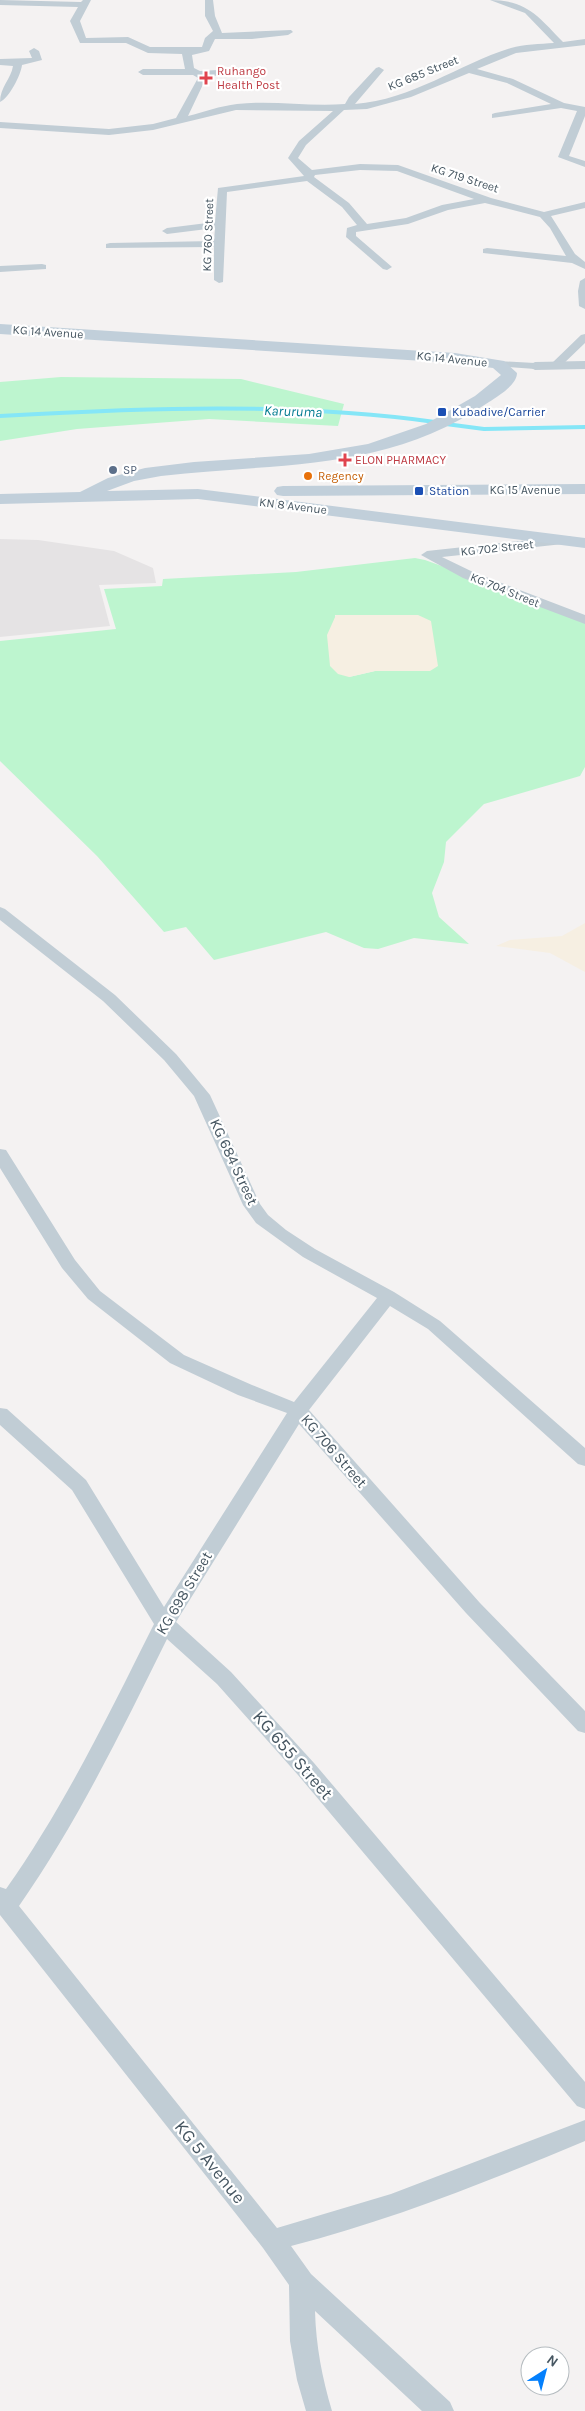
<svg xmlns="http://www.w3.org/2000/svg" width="585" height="2411" viewBox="0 0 585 2411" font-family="Karla,sans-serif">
<rect width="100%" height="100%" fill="#f4f2f2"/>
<path fill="#e5e3e4" d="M 0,539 L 38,540 L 114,551 L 153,568 L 156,583 L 99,585 L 110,626 L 0,637 Z"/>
<path fill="#bdf5cf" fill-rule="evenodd" d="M 61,377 L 241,379 L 344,404 L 338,426 L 209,419 L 77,429 L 0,441 L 0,382 Z
M 415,558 L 425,560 L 585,618 L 585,767 L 580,776 L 484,804 L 446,842 L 444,862 L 432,893 L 439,917 L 469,944 L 414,938 L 378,949 L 364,948 L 326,932 L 214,960 L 186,927 L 164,932 L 97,856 L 0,761 L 0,641 L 116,629 L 104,589 L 162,586 L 163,579 L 296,572 ZM 335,615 L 418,615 L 430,671 L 375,671 L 349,677 Z"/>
<path fill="#f6efe2" d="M 336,615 L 418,615 L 431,621 L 438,666 L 430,671 L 375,671 L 349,677 L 338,674 L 330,666 L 327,635 Z
M 585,923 L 585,972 L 550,953 L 496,946 L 510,940 L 562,936 Z"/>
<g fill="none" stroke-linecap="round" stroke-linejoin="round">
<path stroke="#85e6f7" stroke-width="4" d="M 0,416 C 144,408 291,402 435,422
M 446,424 L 484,429 L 585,427"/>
<path fill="#c1cdd5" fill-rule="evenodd" d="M 0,0 L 81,2 L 83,0 L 91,0 L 80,21 L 86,38 L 128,37 L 150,47 L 202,47 L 205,38 L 213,31 L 205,16 L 205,0 L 213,0 L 215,16 L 222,33 L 291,30 L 293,32 L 288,35 L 252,39 L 215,39 L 209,51 L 192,55 L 194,68 L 200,71 L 255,68 L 260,71 L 255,74 L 207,76 L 188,116 C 204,112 220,106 237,104 C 273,100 309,107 345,104 L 349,97 L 376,68 L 379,67 L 384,70 L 355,104 C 412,100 459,64 511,48 C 524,44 540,44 554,43 L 525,13 L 490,0 C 527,0 539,17 563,42 L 585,39 L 585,45 L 516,53 L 477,69 L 513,79 L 564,103 L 585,107 L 585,116 L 569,156 L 585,161 L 585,167 L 558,157 L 577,111 L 561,108 L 492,118 L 492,114 L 495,113 L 551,104 L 507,83 L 469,73 L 411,97 L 367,109 L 344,110 L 306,145 L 298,158 L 312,170 L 360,164 L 398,165 L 491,198 L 544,212 L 585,202 L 585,208 L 551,216 L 575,254 L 585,262 L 585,269 L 572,263 L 483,253 L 483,249 L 487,248 L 566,256 L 550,228 L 540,217 L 485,203 L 448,210 L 408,224 L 356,232 L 356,236 L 392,267 L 387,270 L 383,269 L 346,237 L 347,228 L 357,225 L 342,207 L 307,181 L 227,192 L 223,282 L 219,283 L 214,280 L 214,247 L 106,248 L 106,244 L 110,243 L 214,241 L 215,228 L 167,234 L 162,231 L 167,228 L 215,222 L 218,188 L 304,176 L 288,158 L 299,141 L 333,111 L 236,110 L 153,130 L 109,135 L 0,128 L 0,122 L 109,129 L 153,124 L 176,118 L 198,78 L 193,75 L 143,75 L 138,72 L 143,69 L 185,69 L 182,54 L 148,53 L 126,43 L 80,43 L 70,21 L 78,7 L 0,5 ZM 360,170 L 397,171 L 474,199 L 442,205 L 406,218 L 367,224 L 349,203 L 314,177 L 315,175 Z
M 34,48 L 39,51 L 42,60 L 22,65 C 21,75 9,98 0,102 C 0,87 11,79 13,66 L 0,65 L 0,59 L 32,58 L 29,51 Z
M 42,264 L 46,265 L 46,269 L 0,272 L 0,266 Z
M 585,278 L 585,309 L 579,306 L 578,291 L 580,281 Z
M 585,334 L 585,343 L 559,368 L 551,368 L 551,364 L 581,335 Z
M 498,361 L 535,363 L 541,366 L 535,369 L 494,366 L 494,362 Z
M 567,536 L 572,537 L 573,540 L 572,543 L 442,557 L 473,572 L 585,615 L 585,624 L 463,578 L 421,555 L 427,551 Z
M 0,907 L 5,909 L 115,995 L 176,1054 L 210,1095 L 260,1204 L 268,1215 L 286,1230 L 315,1249 L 394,1292 L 440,1321 L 585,1448 L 585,1466 L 578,1464 L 428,1329 L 390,1306 L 309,1410 L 480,1603 L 585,1711 L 585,1733 L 578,1731 L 466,1613 L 299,1424 L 176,1622 L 231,1672 L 314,1763 L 585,2082 L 585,2109 L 577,2106 L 298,1775 L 217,1684 L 167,1639 C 122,1730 77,1823 19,1906 L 277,2228 L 391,2194 L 585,2120 L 585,2141 C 489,2181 392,2220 291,2246 L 311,2274 L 450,2402 L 454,2411 L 422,2411 L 315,2311 C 316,2346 322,2377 332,2411 L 306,2411 L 297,2380 L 290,2341 L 289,2285 L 263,2248 L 0,1915 L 0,1887 L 6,1889 C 64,1807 109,1714 154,1624 L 72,1490 L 0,1425 L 0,1408 L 7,1409 L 86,1480 L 164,1607 L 287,1413 L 238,1395 L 170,1363 L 88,1299 L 62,1268 L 0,1168 L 0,1149 L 6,1150 L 75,1260 L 100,1291 L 184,1355 L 252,1385 L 294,1402 L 377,1298 L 303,1257 L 256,1223 L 243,1205 L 194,1096 L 164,1060 L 103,1001 L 0,920 Z"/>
<path fill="#c1cdd5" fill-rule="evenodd" d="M 585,361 L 585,369 L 535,370 L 528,366 L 535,362 Z"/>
<path fill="#c1cfda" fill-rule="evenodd" d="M 0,324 L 455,353 L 504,361 L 517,373 C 517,385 498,396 489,402 C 384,473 281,462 161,476 L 134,481 L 107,491 L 198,489 L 585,538 L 585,548 L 198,499 L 0,504 L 0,494 L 80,492 L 108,478 L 145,468 L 194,462 L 309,454 L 368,444 L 426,424 L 475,396 L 501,375 L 493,368 L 455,363 L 0,334 Z
M 585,484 L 585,494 L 283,496 L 277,495 L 274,491 L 277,487 L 283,486 Z"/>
</g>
<g fill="#e0444e" stroke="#fff" stroke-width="2">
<path d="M203.5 70.5h5v5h5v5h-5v5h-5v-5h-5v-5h5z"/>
<path d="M342.5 452.5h5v5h5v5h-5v5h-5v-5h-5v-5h5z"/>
</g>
<g fill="#1a4fb4" stroke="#fff" stroke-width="2">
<rect x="437" y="407" width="10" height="10" rx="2.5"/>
<rect x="414" y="486" width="10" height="10" rx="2.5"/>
</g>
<circle fill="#5c6f8a" stroke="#fff" stroke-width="2" cx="113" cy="470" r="5"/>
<circle fill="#e8710a" stroke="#fff" stroke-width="2" cx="308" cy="476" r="5"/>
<g text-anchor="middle" stroke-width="4.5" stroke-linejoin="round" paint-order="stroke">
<g font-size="12" fill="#be3a42" stroke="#fff" text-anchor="start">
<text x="217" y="75">Ruhango<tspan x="217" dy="14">Health Post</tspan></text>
<text x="355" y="464">ELON PHARMACY</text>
</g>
<g font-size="12" fill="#475762" stroke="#fff">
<text transform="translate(423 73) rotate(-22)" y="4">KG 685 Street</text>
<text transform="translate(465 178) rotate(18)" y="4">KG 719 Street</text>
<text transform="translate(208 235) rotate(-88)" y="4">KG 760 Street</text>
<text transform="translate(48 332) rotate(4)" y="4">KG 14 Avenue</text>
<text transform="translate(452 359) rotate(6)" y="4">KG 14 Avenue</text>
<text x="525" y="494">KG 15 Avenue</text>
<text transform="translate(293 506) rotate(7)" y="4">KN 8 Avenue</text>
<text transform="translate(497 548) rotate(-6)" y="4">KG 702 Street</text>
<text transform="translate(505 590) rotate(22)" y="4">KG 704 Street</text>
</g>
<g font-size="12" fill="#164399" stroke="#fff" text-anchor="start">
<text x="452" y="416">Kubadive/Carrier</text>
<text x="429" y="495">Station</text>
</g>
<g font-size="12" fill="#4e5e75" stroke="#fff" text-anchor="start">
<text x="123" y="474">SP</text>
</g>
<g font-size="12" fill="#c56008" stroke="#fff" text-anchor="start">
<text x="318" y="480">Regency</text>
</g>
<g font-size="14" font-style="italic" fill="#047c91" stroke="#fff">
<text transform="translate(293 411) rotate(2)" y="5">Karuruma</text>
</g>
<g font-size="15" fill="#475762" stroke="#fff">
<text transform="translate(234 1162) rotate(65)" y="5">KG 684 Street</text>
<text transform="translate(334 1451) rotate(49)" y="5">KG 706 Street</text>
<text transform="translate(184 1593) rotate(-59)" y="5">KG 698 Street</text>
</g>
<g font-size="18" fill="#475762" stroke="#fff">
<text transform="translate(293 1755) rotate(49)" y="6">KG 655 Street</text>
<text transform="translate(210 2162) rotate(51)" y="6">KG 5 Avenue</text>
</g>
</g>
<g transform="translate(545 2371) rotate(36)"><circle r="24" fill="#ffffff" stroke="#b5bcc0"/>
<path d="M0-4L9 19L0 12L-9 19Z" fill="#0580fc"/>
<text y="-8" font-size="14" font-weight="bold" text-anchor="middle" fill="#475762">N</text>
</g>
</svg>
